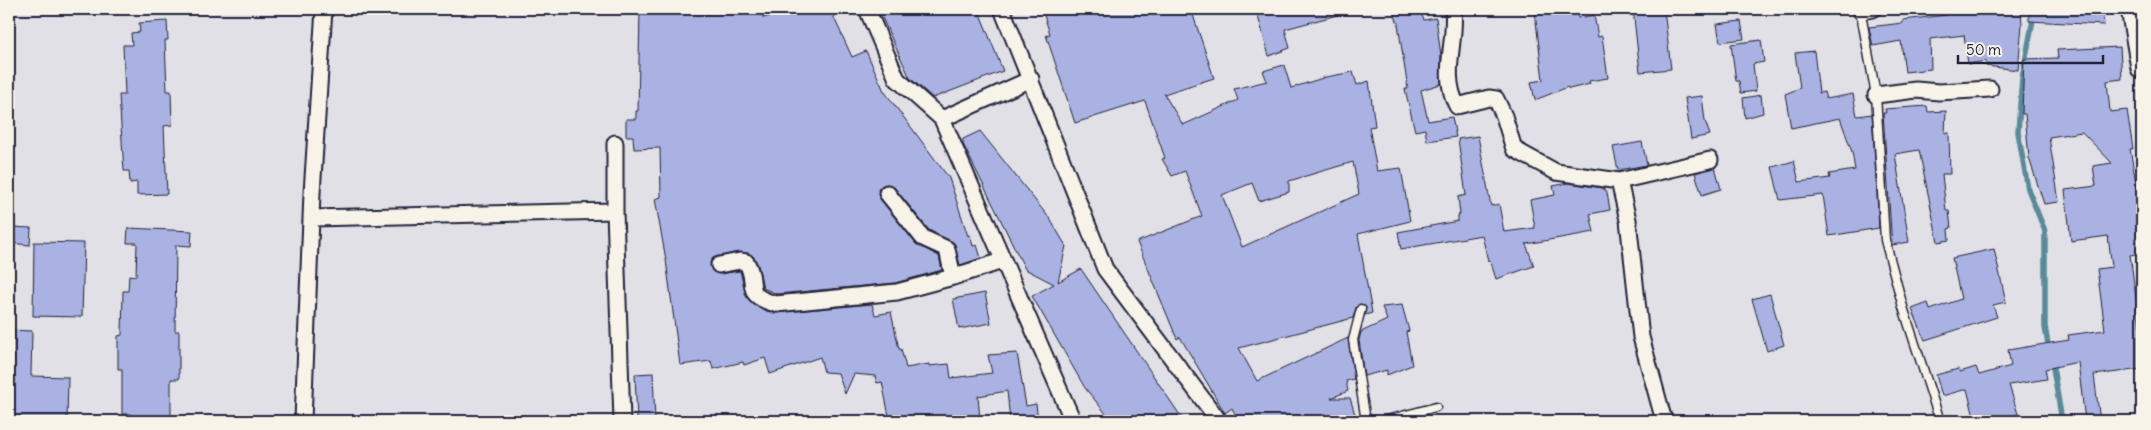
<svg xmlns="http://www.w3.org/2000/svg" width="2151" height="430" viewBox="0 0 2151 430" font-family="Delius,sans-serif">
<rect width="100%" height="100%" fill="#e0e0e6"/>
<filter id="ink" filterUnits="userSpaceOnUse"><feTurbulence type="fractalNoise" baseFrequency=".02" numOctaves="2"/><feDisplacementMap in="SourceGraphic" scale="10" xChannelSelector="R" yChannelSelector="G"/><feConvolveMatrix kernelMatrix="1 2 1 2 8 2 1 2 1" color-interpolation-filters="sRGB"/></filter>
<g filter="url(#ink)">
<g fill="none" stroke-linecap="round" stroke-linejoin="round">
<path stroke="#5a8a99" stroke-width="5.5" d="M 2035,9 L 2022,78 L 2018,132 L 2028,189 L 2045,231 L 2045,327 L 2049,350
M 2052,362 L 2062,421"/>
</g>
<path fill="#a9b2e2" stroke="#22223b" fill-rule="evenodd" d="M 640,9 L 763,9 L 763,18 L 797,9 L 830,9 L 852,57 L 866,51 L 884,91 L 949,178 L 968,236 L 970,235 L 973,246 L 977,245 L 981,258 L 960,265 L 954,243 L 929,230 L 894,187 L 886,184 L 878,189 L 880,199 L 916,244 L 939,256 L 942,270 L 895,283 L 777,294 L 763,288 L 758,265 L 754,257 L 748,253 L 738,252 L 713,258 L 710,262 L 712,271 L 720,274 L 740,271 L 747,298 L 760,309 L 774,313 L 872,304 L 875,315 L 891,312 L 899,349 L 901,349 L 906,368 L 929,364 L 929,366 L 949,364 L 951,378 L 992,373 L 988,355 L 1017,353 L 1026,406 L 1036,404 L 1038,421 L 1010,421 L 1007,391 L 978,396 L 980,421 L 890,421 L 882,382 L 877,383 L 875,376 L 854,374 L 845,394 L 838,373 L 824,372 L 820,357 L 770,374 L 765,358 L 744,365 L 743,362 L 713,369 L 711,361 L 680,365 L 666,260 L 655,199 L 661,197 L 660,148 L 634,149 L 633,136 L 626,136 L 626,119 L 636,119 L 636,111 L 638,111 Z
M 878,9 L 978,9 L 1003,71 L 933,98 L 910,78 Z
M 1042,9 L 1191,9 L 1214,78 L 1164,94 L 1183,125 L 1238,100 L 1234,89 L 1267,81 L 1263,71 L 1284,65 L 1291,88 L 1326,77 L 1353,72 L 1357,85 L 1369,81 L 1375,126 L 1369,127 L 1377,171 L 1401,168 L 1410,221 L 1358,234 L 1372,313 L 1365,315 L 1366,307 L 1360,304 L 1356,307 L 1353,318 L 1239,348 L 1257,381 L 1348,338 L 1354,379 L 1346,381 L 1348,391 L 1331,398 L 1350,398 L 1357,421 L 1239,421 L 1232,408 L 1225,413 L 1180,337 L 1177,339 L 1137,242 L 1202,216 L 1185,171 L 1172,176 L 1162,159 L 1165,158 L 1145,101 L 1075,123 L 1046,35 L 1050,34 ZM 1353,162 L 1359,194 L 1242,247 L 1222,195 L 1252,183 L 1259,201 L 1289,192 L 1289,181 Z
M 1256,9 L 1340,9 L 1341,14 L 1285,29 L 1290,48 L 1269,56 Z
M 1393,9 L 1419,9 L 1424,20 L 1436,18 L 1441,56 L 1441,84 L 1421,90 L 1428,121 L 1452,117 L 1456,137 L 1427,141 L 1425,129 L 1415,131 L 1405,89 L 1408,89 L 1398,24 Z
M 1633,9 L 1664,9 L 1671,69 L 1640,72 Z
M 1947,9 L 1985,9 L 1985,12 L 2021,10 L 2022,24 L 2018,70 L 1986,66 L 1986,61 L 1968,64 L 1964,35 L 1930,39 L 1931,69 L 1905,72 L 1901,41 L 1873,46 L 1869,27 L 1903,23 L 1903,20 L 1947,15 Z
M 2029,9 L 2102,9 L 2104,25 L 2029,21 Z
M 1559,10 L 1560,15 L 1577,13 L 1578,18 L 1594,15 L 1598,37 L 1602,36 L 1608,78 L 1589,81 L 1590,84 L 1569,89 L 1568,87 L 1535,100 L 1531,82 L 1543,80 L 1535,13 Z
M 167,21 L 168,40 L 165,40 L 167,91 L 171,91 L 172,125 L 164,126 L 167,194 L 137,195 L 137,182 L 130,183 L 129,171 L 124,171 L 119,95 L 125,95 L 123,45 L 132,45 L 131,33 L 140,32 L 139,23 Z
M 1741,21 L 1744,39 L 1720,42 L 1717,24 Z
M 1761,40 L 1764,62 L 1753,64 L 1756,91 L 1741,93 L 1739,81 L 1736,81 L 1731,44 Z
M 2120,47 L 2122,79 L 2107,81 L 2110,112 L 2127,110 L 2133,149 L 2130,149 L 2142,217 L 2142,253 L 2130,255 L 2140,326 L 2142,326 L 2142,369 L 2094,375 L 2100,421 L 2085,421 L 2078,362 L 2045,369 L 2047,379 L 2009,385 L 2018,414 L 1995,421 L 1975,421 L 1967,389 L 1942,396 L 1936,375 L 1958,369 L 1960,372 L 1976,367 L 1979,375 L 2011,366 L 2008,350 L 2069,340 L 2068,335 L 2105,330 L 2097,269 L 2112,267 L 2108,236 L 2071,241 L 2065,190 L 2096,186 L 2093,166 L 2112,163 L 2082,132 L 2049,137 L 2059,202 L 2044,204 L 2029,158 L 2025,114 L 2022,114 L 2024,59 L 2058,58 L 2057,50 Z
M 1814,51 L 1819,93 L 1824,92 L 1826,99 L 1853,94 L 1857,116 L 1872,114 L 1879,228 L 1829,236 L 1823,195 L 1780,200 L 1772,167 L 1794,161 L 1799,182 L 1830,178 L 1829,174 L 1855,170 L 1852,152 L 1840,118 L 1791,128 L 1785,94 L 1800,88 L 1795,53 Z
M 1761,95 L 1763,113 L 1745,118 L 1743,98 Z
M 1702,96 L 1705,121 L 1710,135 L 1691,139 L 1685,98 Z
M 1927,106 L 1928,112 L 1946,111 L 1945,133 L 1949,133 L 1950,174 L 1942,174 L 1946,211 L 1949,211 L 1951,228 L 1948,229 L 1949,240 L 1938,242 L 1919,150 L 1895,154 L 1909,242 L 1892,245 L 1883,113 L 1886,113 L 1885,109 Z
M 980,131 L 1050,219 L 1066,246 L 1058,282 L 1081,269 L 1184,421 L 1112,421 L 1085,388 L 1032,296 L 1054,284 L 1025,269 L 963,144 L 963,139 Z
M 1478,136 L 1491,206 L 1499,204 L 1504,232 L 1535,228 L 1530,200 L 1555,195 L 1553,186 L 1568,183 L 1603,188 L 1607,193 L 1610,210 L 1590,214 L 1594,232 L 1526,244 L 1534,266 L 1496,279 L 1490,260 L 1488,261 L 1482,235 L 1401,249 L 1398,232 L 1458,221 L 1458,215 L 1460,214 L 1458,197 L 1466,195 L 1458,139 Z
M 1642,142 L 1647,165 L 1618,170 L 1613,147 Z
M 1715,167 L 1721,189 L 1702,195 L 1695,173 Z
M 10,227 L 31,228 L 30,245 L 9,243 Z
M 128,228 L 192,231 L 191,246 L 176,245 L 175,331 L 179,331 L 179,379 L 171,379 L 171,421 L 130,421 L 130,414 L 122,414 L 122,369 L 118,369 L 118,336 L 122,335 L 123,291 L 128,291 L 129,275 L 136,276 L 137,243 L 127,243 Z
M 34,242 L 84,243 L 82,317 L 33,316 Z
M 1994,249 L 2006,302 L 1993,305 L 1997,317 L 1925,340 L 1912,309 L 1928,303 L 1930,310 L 1961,299 L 1952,258 Z
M 985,293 L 991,323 L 959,329 L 953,299 Z
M 1770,294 L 1784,345 L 1767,351 L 1752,299 Z
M 1402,305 L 1409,331 L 1406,332 L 1412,365 L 1387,375 L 1387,370 L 1364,376 L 1359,340 L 1361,332 L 1387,320 L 1382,307 Z
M 9,330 L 32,331 L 31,376 L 68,377 L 67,421 L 9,421 Z
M 653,373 L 655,421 L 637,421 L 635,374 Z"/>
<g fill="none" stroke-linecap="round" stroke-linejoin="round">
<defs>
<path id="service" d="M 1860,9 L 1876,95 L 1885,240 L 1903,307 L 1940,421
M 1361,309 L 1353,340 L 1366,421
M 1383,421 L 1436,407"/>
<path id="minor" d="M 867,9 L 897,79 L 942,119 L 1073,421
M 1002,9 L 1105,269 L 1219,421
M 1453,9 C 1457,42 1440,73 1457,106 L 1489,98 L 1496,99 L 1504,116 L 1514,149 L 1556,172 L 1619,181 L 1628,220 L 1641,337 L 1664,421
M 1861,11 L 1873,9
M 1876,95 L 1916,90 L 1939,92 L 1990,89
M 942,119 L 1031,79
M 615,143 L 615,211 L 622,421
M 1619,181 L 1710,160
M 887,193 L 923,238 L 947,249 L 953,277
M 312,218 L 615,211
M 719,265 L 740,261 L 746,262 C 760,283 740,295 776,304 L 897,292 L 953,277 L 1002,261
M 303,421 L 312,193 L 324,9"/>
<path id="secondary" d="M 2132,9 L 2142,68"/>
</defs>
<use href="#service" stroke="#22223b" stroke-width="11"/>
<use href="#minor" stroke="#22223b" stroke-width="19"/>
<use href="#secondary" stroke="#22223b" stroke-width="25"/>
<use href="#service" stroke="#f7f3e8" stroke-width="8"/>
<use href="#minor" stroke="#f7f3e8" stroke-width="15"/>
<use href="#secondary" stroke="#f7f3e8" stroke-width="21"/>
</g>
</g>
<rect width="2151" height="430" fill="none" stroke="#f7f3e8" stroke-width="30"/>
<rect x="15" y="15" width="2121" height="400" fill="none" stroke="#22223b" stroke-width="2" filter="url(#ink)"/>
<path d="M1958 55v8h145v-8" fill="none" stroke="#22223b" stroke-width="2.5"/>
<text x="1966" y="55" font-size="15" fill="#22223b" stroke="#f7f3e8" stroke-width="4" paint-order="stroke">50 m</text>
</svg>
